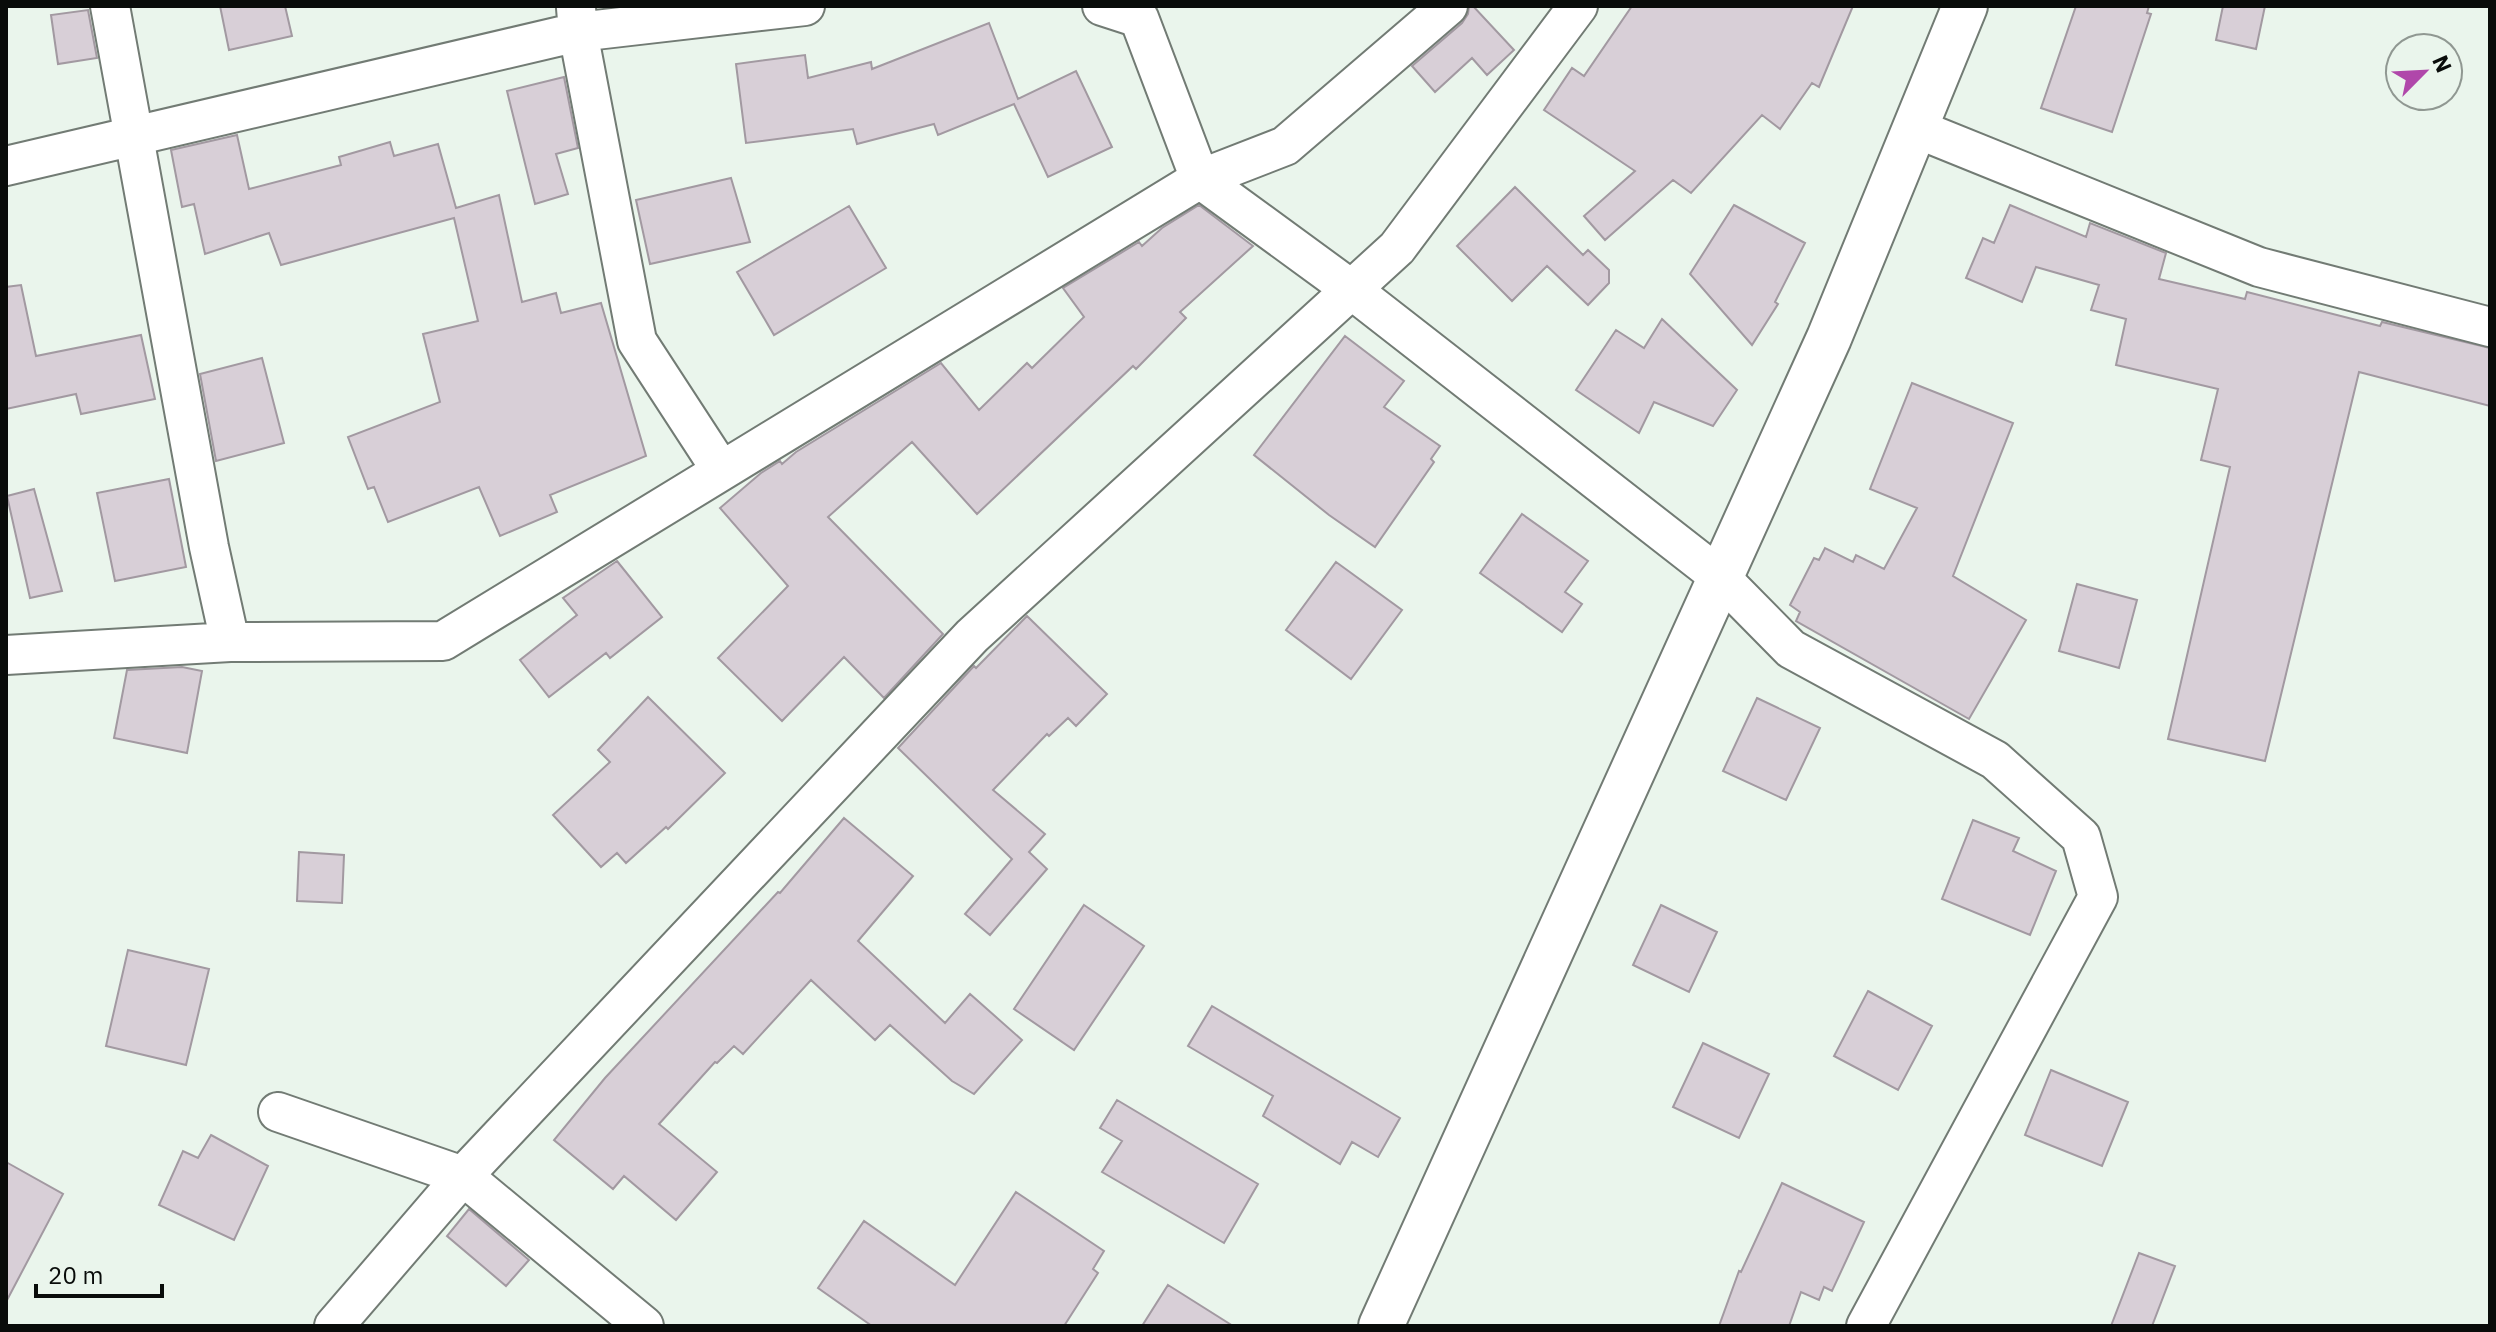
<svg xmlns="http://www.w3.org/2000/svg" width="2496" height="1332" viewBox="0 0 2496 1332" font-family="'IBM Plex Sans',sans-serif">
<rect width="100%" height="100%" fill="#eaf5ec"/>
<path fill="#d8cfd7" stroke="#a299a1" stroke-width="2" d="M 220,6 L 285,6 L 292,36 L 229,50 Z
M 1469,6 L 1473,6 L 1514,50 L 1487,75 L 1472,58 L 1435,92 L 1412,66 L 1462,23 L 1468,14 Z
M 1632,6 L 1853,6 L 1819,87 L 1812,83 L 1780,129 L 1762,115 L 1691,193 L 1673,180 L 1605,240 L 1584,216 L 1635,171 L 1544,110 L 1572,68 L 1584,76 Z
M 2076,6 L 2149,6 L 2147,13 L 2151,14 L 2112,132 L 2041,108 Z
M 2223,6 L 2265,6 L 2256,49 L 2216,40 Z
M 88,10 L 97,58 L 58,64 L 51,15 Z
M 989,23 L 1018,99 L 1076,71 L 1112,147 L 1048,177 L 1014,104 L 938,135 L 934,124 L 857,144 L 853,129 L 746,143 L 736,64 L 805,55 L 808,78 L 871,62 L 872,69 Z
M 564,77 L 578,148 L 556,154 L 568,194 L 535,204 L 507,91 Z
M 237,135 L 249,189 L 341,165 L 339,157 L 390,142 L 394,156 L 438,144 L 456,208 L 499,195 L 522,302 L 556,293 L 561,313 L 601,303 L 646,456 L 550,495 L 557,512 L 500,536 L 479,487 L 388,522 L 374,487 L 368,489 L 348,437 L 440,402 L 423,334 L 478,321 L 454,218 L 281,265 L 269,233 L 205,254 L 194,204 L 182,207 L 171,150 Z
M 731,178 L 750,242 L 650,264 L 636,200 Z
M 1515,187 L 1583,255 L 1588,250 L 1609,270 L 1609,283 L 1588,305 L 1547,266 L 1512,301 L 1457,246 Z
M 1199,205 L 1253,246 L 1180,312 L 1186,318 L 1136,369 L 1133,366 L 977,514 L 912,442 L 828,517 L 943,634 L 884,698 L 844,657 L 782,721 L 718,658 L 788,586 L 720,508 L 761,473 L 780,461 L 782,464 L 796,452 L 941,363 L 979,410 L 1027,363 L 1032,368 L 1084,317 L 1063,288 L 1139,242 L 1142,246 L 1162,228 Z
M 1734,205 L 1805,243 L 1775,302 L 1778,304 L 1752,345 L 1690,274 Z
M 2010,205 L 2086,237 L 2090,223 L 2166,253 L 2159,279 L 2245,299 L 2247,292 L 2380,326 L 2382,322 L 2490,348 L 2490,406 L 2359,372 L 2265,761 L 2168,739 L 2230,467 L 2201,460 L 2218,389 L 2116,365 L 2126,319 L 2091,310 L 2099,285 L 2036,267 L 2022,302 L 1966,278 L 1983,238 L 1994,243 Z
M 849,206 L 886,268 L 774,335 L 737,272 Z
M 21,285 L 36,356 L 141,335 L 155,399 L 81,414 L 76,394 L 6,409 L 6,287 Z
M 1662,319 L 1737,390 L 1713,426 L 1654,402 L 1639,433 L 1576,390 L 1616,330 L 1644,348 Z
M 1345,336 L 1404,381 L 1384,407 L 1440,446 L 1431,459 L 1434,462 L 1375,547 L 1329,515 L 1254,455 Z
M 262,358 L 284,443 L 216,461 L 200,374 Z
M 1912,383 L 2013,423 L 1953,576 L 2026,620 L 1969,719 L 1796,621 L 1800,612 L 1790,605 L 1814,558 L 1819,560 L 1825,548 L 1853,562 L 1856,555 L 1884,569 L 1917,508 L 1870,489 Z
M 169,479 L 186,567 L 115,581 L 97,493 Z
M 34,489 L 62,591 L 30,598 L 7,496 Z
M 1522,514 L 1588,561 L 1565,592 L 1582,604 L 1562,632 L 1480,573 Z
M 617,561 L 662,617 L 610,658 L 606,653 L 549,697 L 520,660 L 577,615 L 563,598 Z
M 1336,562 L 1402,610 L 1351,679 L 1286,630 Z
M 2077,584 L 2137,600 L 2119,668 L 2059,651 Z
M 1027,616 L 1107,694 L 1076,726 L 1068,718 L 1049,736 L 1047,734 L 993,790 L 1045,834 L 1029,852 L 1047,869 L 990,935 L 965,914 L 1012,859 L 898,748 L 974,666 L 976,668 Z
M 182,667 L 202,671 L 187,753 L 114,738 L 127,670 Z
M 648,697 L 725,773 L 668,829 L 666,827 L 626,863 L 617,853 L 601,867 L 553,815 L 610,762 L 598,750 Z
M 1757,698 L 1820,728 L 1786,800 L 1723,771 Z
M 844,818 L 913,876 L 858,941 L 945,1023 L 970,994 L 1022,1040 L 974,1094 L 952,1081 L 890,1025 L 875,1040 L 811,980 L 743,1054 L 734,1046 L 717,1063 L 715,1062 L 659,1124 L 717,1172 L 676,1220 L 624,1176 L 613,1189 L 554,1140 L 605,1078 L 778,892 L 780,893 Z
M 1973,820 L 2019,838 L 2013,851 L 2056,871 L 2030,935 L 1942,899 Z
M 299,852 L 344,855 L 342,903 L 297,901 Z
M 1084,905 L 1144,946 L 1074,1050 L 1014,1009 Z
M 1661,905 L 1717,932 L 1689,992 L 1633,965 Z
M 128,950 L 209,969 L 186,1065 L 106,1046 Z
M 1868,991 L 1932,1026 L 1898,1090 L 1834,1056 Z
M 1212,1006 L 1400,1118 L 1378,1157 L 1352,1142 L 1340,1164 L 1263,1116 L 1273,1096 L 1188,1046 Z
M 1703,1043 L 1769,1074 L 1739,1138 L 1673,1107 Z
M 2051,1070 L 2128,1102 L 2102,1166 L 2025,1135 Z
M 1117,1100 L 1258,1184 L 1224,1243 L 1102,1172 L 1122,1141 L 1100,1128 Z
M 211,1135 L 268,1166 L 234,1240 L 159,1205 L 183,1151 L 198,1158 Z
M 6,1162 L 63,1194 L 6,1302 Z
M 1782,1183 L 1864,1222 L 1832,1291 L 1824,1287 L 1819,1300 L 1801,1292 L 1789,1326 L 1719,1326 L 1739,1271 L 1741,1272 Z
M 1016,1192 L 1104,1251 L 1093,1269 L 1098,1273 L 1064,1326 L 872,1326 L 818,1288 L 864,1221 L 955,1285 Z
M 469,1209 L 529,1260 L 506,1286 L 447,1236 Z
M 2139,1253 L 2175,1266 L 2152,1326 L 2111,1326 Z
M 1168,1285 L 1233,1326 L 1142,1326 Z"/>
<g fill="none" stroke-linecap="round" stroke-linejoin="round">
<defs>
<path id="street" d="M 110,6 L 209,547 L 230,642
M 1102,6 L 1139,18 L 1200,179 L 1352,290 L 1720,577 L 1791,649 L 1995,760 L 2081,837 L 2098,897 L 1866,1326
M 576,8 L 578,32 L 637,341 L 721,470
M 1915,128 L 2259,267 L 2490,327
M 6,166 L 578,32 L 805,6
M 6,655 L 230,642 L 443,641 L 1200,179 L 1285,146 L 1448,6
M 278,1112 L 463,1176 L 644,1326
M 334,1326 L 463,1176 L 972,636 L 1397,248 L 1578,6"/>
<path id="secondary" d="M 1381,1326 L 1829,338 L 1965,6"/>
</defs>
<use href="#street" stroke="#727b74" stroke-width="42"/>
<use href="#secondary" stroke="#727b74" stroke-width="48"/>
<use href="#street" stroke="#fff" stroke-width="38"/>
<use href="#secondary" stroke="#fff" stroke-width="44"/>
</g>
<rect width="2496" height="1332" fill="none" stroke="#090c0a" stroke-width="16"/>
<g transform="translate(2424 72) rotate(66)"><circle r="38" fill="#eaf5ec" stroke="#909892" stroke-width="2"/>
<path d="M0-6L14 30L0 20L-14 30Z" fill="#b047aa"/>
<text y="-12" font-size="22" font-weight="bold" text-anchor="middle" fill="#090c0a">N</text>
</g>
<path d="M36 1284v12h126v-12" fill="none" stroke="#090c0a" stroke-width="4"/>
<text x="48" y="1284" font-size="24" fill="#090c0a" stroke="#eaf5ec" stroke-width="6" paint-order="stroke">20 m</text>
</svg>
